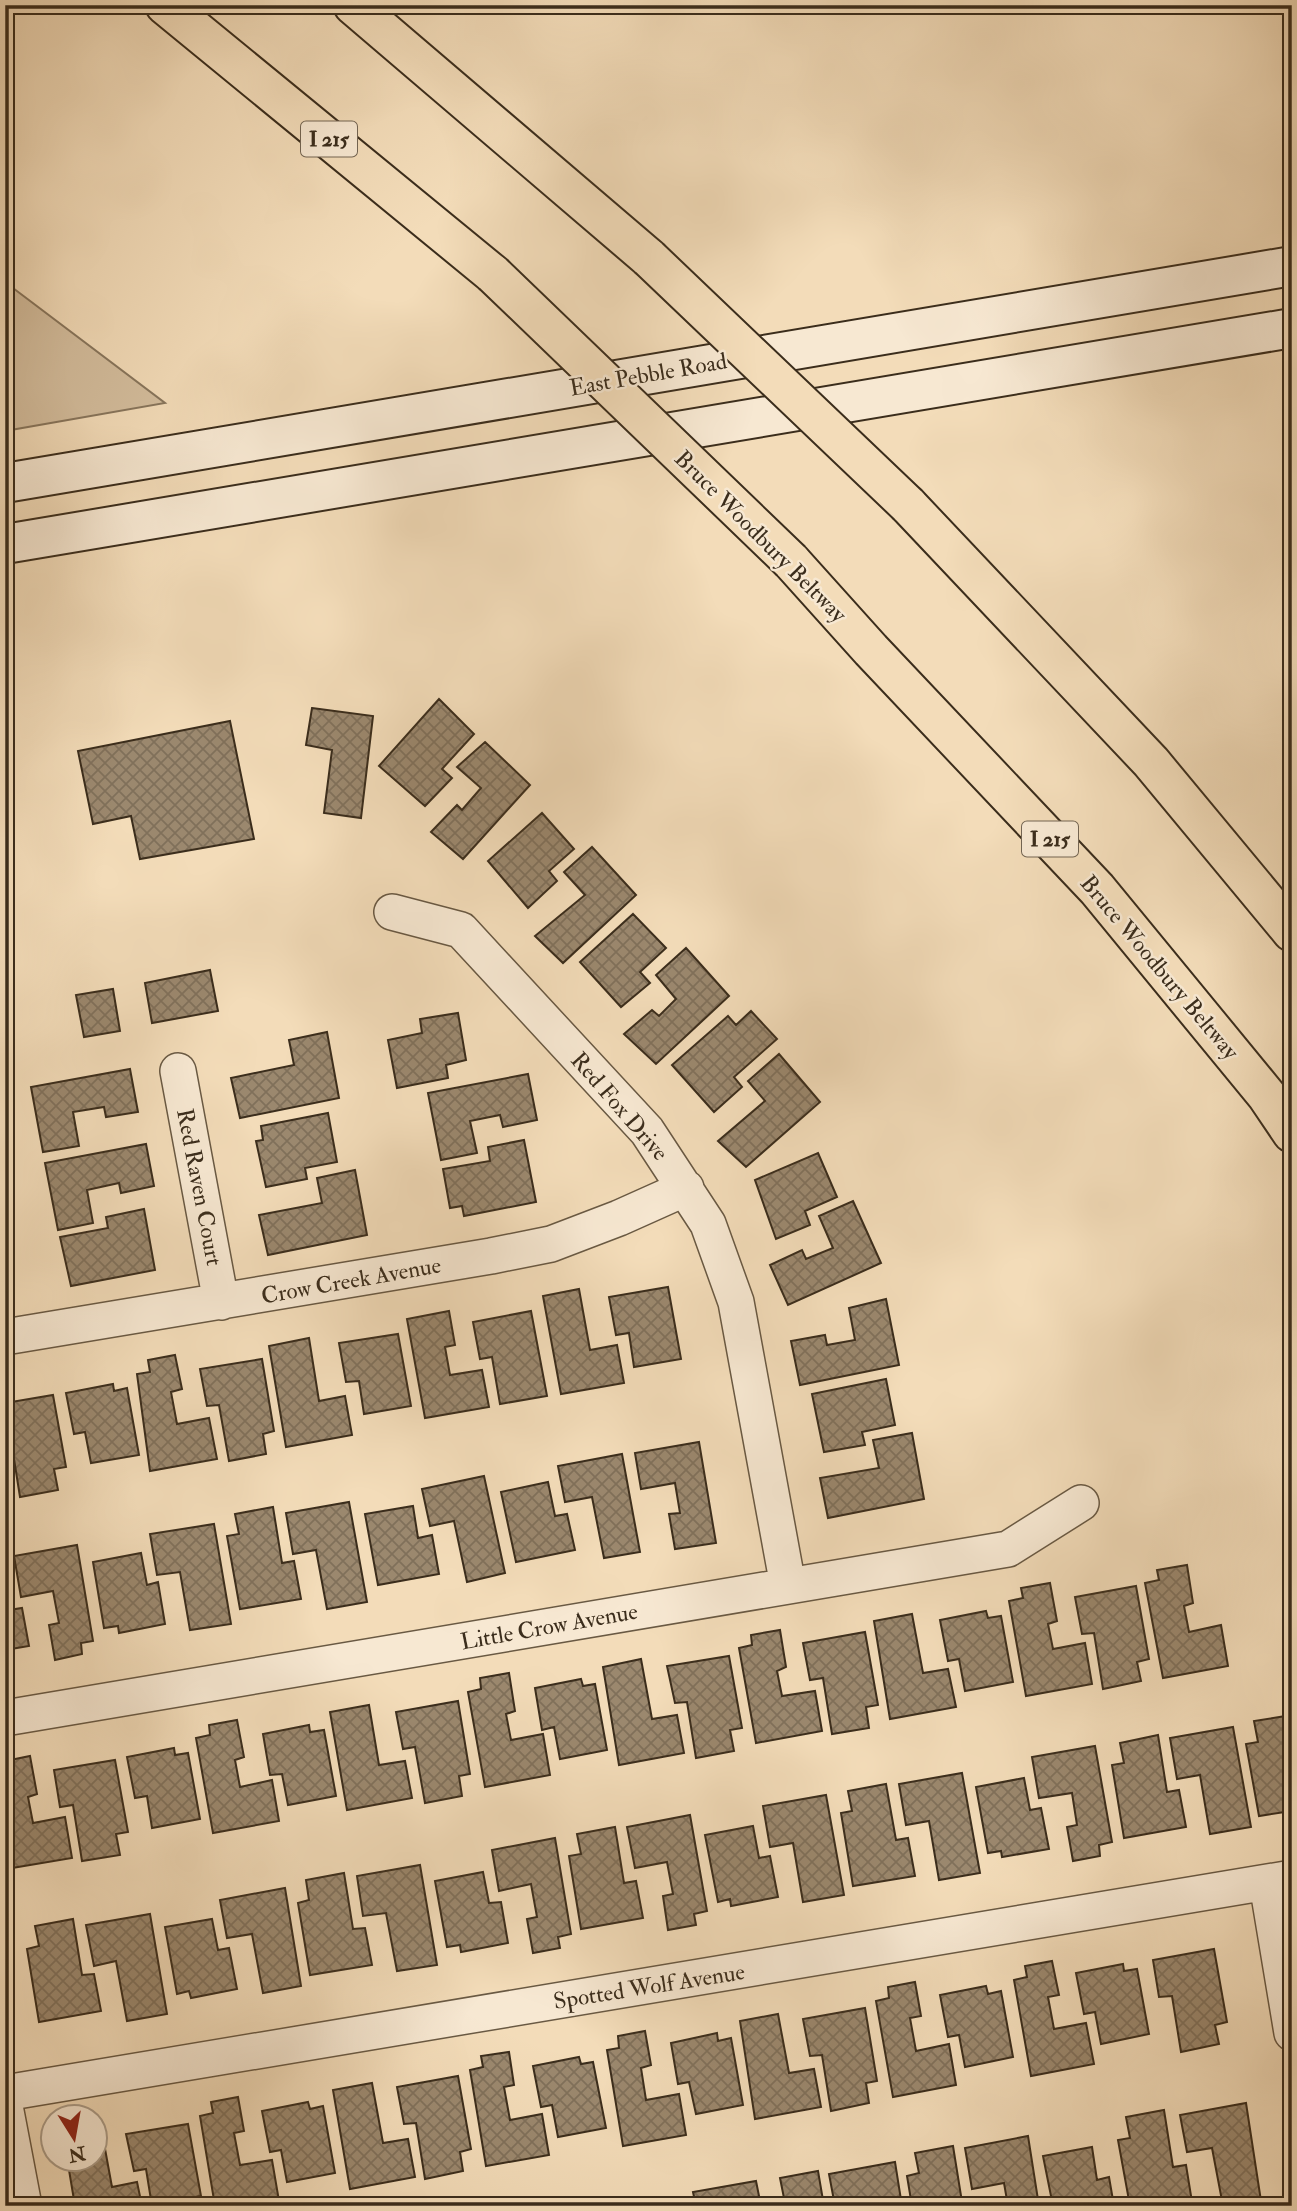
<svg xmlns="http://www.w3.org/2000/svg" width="1297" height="2211" viewBox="0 0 1297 2211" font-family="'IM FELL Double Pica',serif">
<defs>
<pattern id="building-cross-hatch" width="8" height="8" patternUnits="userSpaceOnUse" patternTransform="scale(1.75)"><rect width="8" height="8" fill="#9b886e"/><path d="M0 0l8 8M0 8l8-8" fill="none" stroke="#80705a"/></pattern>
</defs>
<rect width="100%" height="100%" fill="#f3dcb9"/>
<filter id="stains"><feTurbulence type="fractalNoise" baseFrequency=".00286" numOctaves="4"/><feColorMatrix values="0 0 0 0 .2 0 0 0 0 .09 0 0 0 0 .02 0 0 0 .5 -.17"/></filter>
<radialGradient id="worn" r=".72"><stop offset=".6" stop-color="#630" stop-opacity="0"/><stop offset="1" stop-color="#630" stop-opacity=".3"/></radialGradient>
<path fill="#d4be9e" stroke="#88765d" stroke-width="2" d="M 5,282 L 165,403 L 5,431 Z"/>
<path fill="url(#building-cross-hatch)" stroke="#3b2d1c" stroke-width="2" d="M 439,699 L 474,734 L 442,769 L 452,778 L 425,806 L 379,766 Z
M 312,708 L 373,716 L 361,818 L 324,813 L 332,750 L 306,745 Z
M 230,721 L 254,839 L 140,859 L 131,816 L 93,824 L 78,751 Z
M 485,742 L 530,785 L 463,859 L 431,832 L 457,805 L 462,810 L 481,788 L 457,767 Z
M 542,813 L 574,849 L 549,871 L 557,881 L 528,908 L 488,861 Z
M 592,847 L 636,895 L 563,963 L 535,936 L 585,895 L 564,872 Z
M 633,914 L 666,948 L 640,972 L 650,983 L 621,1007 L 580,962 Z
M 686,948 L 729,996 L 656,1064 L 624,1034 L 652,1010 L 659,1016 L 676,999 L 656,975 Z
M 210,970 L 218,1011 L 152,1023 L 145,983 Z
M 113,989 L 120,1031 L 84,1037 L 76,995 Z
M 751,1011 L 777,1039 L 734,1077 L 742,1087 L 714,1112 L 672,1065 L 728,1016 L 736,1025 Z
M 458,1013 L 466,1060 L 446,1065 L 448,1078 L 397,1088 L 388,1040 L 422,1033 L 420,1019 Z
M 327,1032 L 339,1098 L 240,1118 L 231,1078 L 294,1065 L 289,1040 Z
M 779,1054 L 820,1102 L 746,1167 L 718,1141 L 765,1101 L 748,1081 Z
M 130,1069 L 138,1112 L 106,1117 L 104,1107 L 73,1112 L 79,1146 L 43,1152 L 31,1087 Z
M 528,1074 L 537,1120 L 503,1127 L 500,1115 L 470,1121 L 477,1153 L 441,1160 L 428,1093 Z
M 328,1113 L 337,1162 L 305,1168 L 307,1179 L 266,1187 L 256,1141 L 263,1140 L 261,1126 Z
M 524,1140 L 536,1202 L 464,1216 L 462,1206 L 450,1208 L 443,1169 L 490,1161 L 488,1147 Z
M 146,1144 L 154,1186 L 121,1193 L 119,1183 L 87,1190 L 93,1223 L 58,1230 L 45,1163 Z
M 818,1153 L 837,1197 L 805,1211 L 810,1225 L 776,1239 L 755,1180 Z
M 355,1170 L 367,1235 L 268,1255 L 259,1215 L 322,1203 L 317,1178 Z
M 853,1201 L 881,1263 L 788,1305 L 770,1265 L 802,1250 L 806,1259 L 833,1248 L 819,1216 Z
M 144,1209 L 155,1270 L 71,1286 L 60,1237 L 108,1228 L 106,1217 Z
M 668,1287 L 681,1359 L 634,1367 L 629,1333 L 616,1335 L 609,1297 Z
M 579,1289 L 590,1350 L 617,1345 L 624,1383 L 561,1394 L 543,1296 Z
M 886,1299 L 899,1365 L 800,1385 L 791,1341 L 825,1335 L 827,1345 L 855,1340 L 849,1308 Z
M 449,1311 L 455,1345 L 445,1347 L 450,1375 L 482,1370 L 489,1407 L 425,1418 L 407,1319 Z
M 531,1311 L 547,1396 L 500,1404 L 492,1357 L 480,1359 L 473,1322 Z
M 398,1334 L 411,1406 L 364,1414 L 359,1381 L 346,1382 L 339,1343 Z
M 309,1338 L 319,1401 L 345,1396 L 352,1435 L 286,1447 L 269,1346 Z
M 175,1355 L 182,1389 L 171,1392 L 177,1424 L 209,1418 L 217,1459 L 150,1471 L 137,1374 L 150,1372 L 148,1360 Z
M 262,1359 L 274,1431 L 263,1434 L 266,1454 L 229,1461 L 219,1405 L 207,1406 L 200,1369 Z
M 886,1379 L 895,1425 L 862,1432 L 865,1445 L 824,1452 L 812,1394 Z
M 113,1384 L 114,1391 L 127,1388 L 139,1455 L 91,1463 L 85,1432 L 74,1434 L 66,1393 Z
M 53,1395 L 66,1467 L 54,1469 L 58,1490 L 20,1497 L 11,1440 L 5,1441 L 5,1403 Z
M 912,1433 L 924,1499 L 828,1518 L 820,1478 L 879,1468 L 873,1440 Z
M 699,1442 L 716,1543 L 675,1549 L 669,1514 L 680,1513 L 675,1483 L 641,1489 L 635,1453 Z
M 622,1454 L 640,1552 L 604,1558 L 592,1497 L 565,1502 L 558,1466 Z
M 484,1476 L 505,1573 L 467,1582 L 454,1521 L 430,1526 L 422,1489 Z
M 548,1482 L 555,1516 L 567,1514 L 575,1550 L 516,1562 L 501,1492 Z
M 349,1502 L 367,1602 L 327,1609 L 316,1550 L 293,1554 L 286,1513 Z
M 413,1506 L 418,1538 L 432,1535 L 439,1574 L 378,1585 L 365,1514 Z
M 273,1507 L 282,1563 L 294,1561 L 301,1599 L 240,1609 L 227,1536 L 239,1534 L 235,1514 Z
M 214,1524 L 231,1624 L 190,1630 L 180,1572 L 157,1575 L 150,1534 Z
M 77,1545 L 93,1641 L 81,1643 L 82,1654 L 55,1660 L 49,1625 L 59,1623 L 53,1591 L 21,1597 L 14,1556 Z
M 141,1553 L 147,1585 L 158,1582 L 165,1624 L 119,1633 L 118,1626 L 104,1628 L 93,1562 Z
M 1187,1565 L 1193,1603 L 1184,1606 L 1189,1632 L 1221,1625 L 1228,1666 L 1163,1678 L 1145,1583 L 1159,1580 L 1157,1570 Z
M 1050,1583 L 1057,1621 L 1048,1624 L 1053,1649 L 1085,1643 L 1092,1684 L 1026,1696 L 1009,1601 L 1023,1598 L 1021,1588 Z
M 5,1584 L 9,1610 L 22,1608 L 29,1646 L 5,1650 Z
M 1136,1586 L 1149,1659 L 1137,1662 L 1141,1681 L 1103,1689 L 1094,1633 L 1082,1634 L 1075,1597 Z
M 986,1611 L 988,1618 L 1001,1616 L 1013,1682 L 965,1691 L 959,1659 L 948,1661 L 940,1620 Z
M 912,1614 L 923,1673 L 948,1669 L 956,1707 L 890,1719 L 874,1621 Z
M 780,1630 L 786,1667 L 777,1671 L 782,1696 L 815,1691 L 822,1731 L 756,1743 L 739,1648 L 752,1645 L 751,1635 Z
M 865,1632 L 878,1705 L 866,1707 L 869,1728 L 832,1734 L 823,1678 L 810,1680 L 803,1643 Z
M 729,1656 L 742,1728 L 730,1730 L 734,1751 L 696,1758 L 687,1702 L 675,1703 L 667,1666 Z
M 641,1659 L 652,1719 L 677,1715 L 684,1753 L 619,1765 L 603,1667 Z
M 509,1673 L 515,1711 L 506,1714 L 511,1740 L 543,1734 L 550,1775 L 485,1787 L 468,1692 L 481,1689 L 480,1678 Z
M 581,1679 L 583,1686 L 595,1684 L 607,1750 L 560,1759 L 554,1727 L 542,1730 L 535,1688 Z
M 458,1701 L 470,1774 L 459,1776 L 462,1796 L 425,1803 L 415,1747 L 403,1749 L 396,1712 Z
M 369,1705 L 379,1765 L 405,1761 L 412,1798 L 347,1810 L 330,1712 Z
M 1292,1715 L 1292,1811 L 1259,1816 L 1246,1744 L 1258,1742 L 1254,1721 Z
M 237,1720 L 244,1757 L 235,1760 L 240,1787 L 272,1780 L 279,1821 L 213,1833 L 196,1738 L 210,1735 L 209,1725 Z
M 309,1725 L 310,1732 L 324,1730 L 336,1796 L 288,1805 L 282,1774 L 270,1775 L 263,1734 Z
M 1233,1727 L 1251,1827 L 1210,1834 L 1200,1775 L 1177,1779 L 1170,1738 Z
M 1158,1735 L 1167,1792 L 1179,1790 L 1186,1827 L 1124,1838 L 1112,1765 L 1124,1763 L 1120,1743 Z
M 1095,1746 L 1112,1842 L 1099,1845 L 1100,1856 L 1073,1861 L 1067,1827 L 1077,1825 L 1072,1793 L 1039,1798 L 1032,1757 Z
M 174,1748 L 175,1755 L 188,1753 L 200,1819 L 152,1828 L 147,1796 L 135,1798 L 127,1757 Z
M 30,1756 L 37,1794 L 28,1797 L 33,1823 L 65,1817 L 72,1858 L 6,1869 L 5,1761 Z
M 115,1760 L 128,1832 L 116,1834 L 120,1855 L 82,1861 L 73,1805 L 60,1807 L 54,1770 Z
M 962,1773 L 980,1873 L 939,1880 L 929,1821 L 906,1825 L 899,1784 Z
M 1024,1778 L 1030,1810 L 1041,1808 L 1049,1849 L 1002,1857 L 1001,1851 L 988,1853 L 976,1787 Z
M 886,1784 L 896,1840 L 908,1838 L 915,1876 L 853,1886 L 841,1813 L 852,1811 L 848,1791 Z
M 826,1795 L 844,1895 L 803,1902 L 793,1843 L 770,1847 L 763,1806 Z
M 690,1815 L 707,1911 L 694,1914 L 696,1925 L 668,1930 L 663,1896 L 673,1894 L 667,1862 L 635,1868 L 627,1827 Z
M 753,1826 L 759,1858 L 770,1856 L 778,1897 L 731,1906 L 730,1899 L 718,1902 L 705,1835 Z
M 615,1827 L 624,1883 L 636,1881 L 643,1918 L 581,1929 L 569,1856 L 581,1854 L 577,1834 Z
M 555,1838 L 571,1934 L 558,1937 L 560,1948 L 533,1953 L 527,1919 L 537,1917 L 531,1884 L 499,1891 L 492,1850 Z
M 420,1865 L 437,1965 L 397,1971 L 386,1913 L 363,1916 L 357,1876 Z
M 483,1872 L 489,1903 L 501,1902 L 508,1943 L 461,1952 L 460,1945 L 447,1947 L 435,1881 Z
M 344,1873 L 353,1929 L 365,1928 L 372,1965 L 310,1975 L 298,1903 L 309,1900 L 306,1880 Z
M 285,1888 L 301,1986 L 263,1993 L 252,1934 L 227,1938 L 220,1900 Z
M 150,1914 L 167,2014 L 127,2021 L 116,1961 L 94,1966 L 86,1925 Z
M 73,1919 L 82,1975 L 94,1974 L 101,2011 L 39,2022 L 27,1949 L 39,1946 L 35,1926 Z
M 212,1919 L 218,1950 L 229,1948 L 237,1989 L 191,1998 L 189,1991 L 177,1994 L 165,1927 Z
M 1214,1949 L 1227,2022 L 1215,2025 L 1219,2044 L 1181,2052 L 1172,1996 L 1159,1997 L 1153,1960 Z
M 1052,1961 L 1059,1995 L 1048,1997 L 1054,2029 L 1086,2023 L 1094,2064 L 1031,2076 L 1014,1980 L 1027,1977 L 1025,1966 Z
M 1123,1964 L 1124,1971 L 1137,1969 L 1149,2034 L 1101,2044 L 1095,2012 L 1084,2014 L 1076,1973 Z
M 915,1982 L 921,2016 L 910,2018 L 916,2051 L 949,2044 L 956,2085 L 893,2097 L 876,2001 L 889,1998 L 888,1987 Z
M 986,1986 L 988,1994 L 1001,1991 L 1013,2057 L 965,2067 L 959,2035 L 948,2037 L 940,1995 Z
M 865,2008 L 877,2081 L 866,2083 L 869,2103 L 831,2111 L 822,2055 L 810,2056 L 803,2019 Z
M 778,2014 L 789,2073 L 814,2069 L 821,2107 L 755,2119 L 740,2021 Z
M 645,2031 L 651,2065 L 641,2068 L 646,2100 L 679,2094 L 686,2135 L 623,2146 L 607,2050 L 619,2048 L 618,2036 Z
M 717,2033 L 718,2041 L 731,2038 L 743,2105 L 696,2114 L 689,2082 L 678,2084 L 671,2043 Z
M 509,2052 L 514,2085 L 504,2087 L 510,2120 L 542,2114 L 549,2155 L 486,2166 L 470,2070 L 483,2067 L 481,2056 Z
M 579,2057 L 581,2064 L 593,2062 L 606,2128 L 558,2137 L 552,2105 L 541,2107 L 533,2066 Z
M 458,2076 L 471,2149 L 460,2152 L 463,2171 L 425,2179 L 416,2123 L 404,2124 L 397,2087 Z
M 372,2083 L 383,2143 L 408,2139 L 415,2177 L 350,2189 L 333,2090 Z
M 238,2097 L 244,2131 L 234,2133 L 240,2165 L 272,2160 L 279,2201 L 249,2206 L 215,2206 L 200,2116 L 213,2113 L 211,2102 Z
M 308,2102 L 310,2109 L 323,2106 L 335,2173 L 287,2182 L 281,2150 L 270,2152 L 262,2111 Z
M 1246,2103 L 1261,2201 L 1237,2206 L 1223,2206 L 1212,2148 L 1187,2152 L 1180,2115 Z
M 1164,2110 L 1173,2167 L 1186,2165 L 1192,2202 L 1171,2206 L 1130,2206 L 1118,2140 L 1130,2138 L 1126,2117 Z
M 188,2124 L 201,2196 L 189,2198 L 191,2206 L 152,2206 L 146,2169 L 134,2171 L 126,2134 Z
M 101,2127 L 112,2187 L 137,2182 L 142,2206 L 75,2206 L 67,2158 L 94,2158 L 94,2128 Z
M 1028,2136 L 1039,2206 L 1008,2206 L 1004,2183 L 972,2189 L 965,2148 Z
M 953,2146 L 962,2202 L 974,2200 L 975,2206 L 912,2206 L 907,2176 L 919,2173 L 915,2153 Z
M 1092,2147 L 1097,2180 L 1109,2177 L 1114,2206 L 1053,2206 L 1043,2156 Z
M 895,2162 L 902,2206 L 835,2206 L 829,2174 Z
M 818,2171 L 824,2206 L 773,2206 L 772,2201 L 784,2198 L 780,2178 Z
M 756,2181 L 761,2206 L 696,2206 L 693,2192 Z"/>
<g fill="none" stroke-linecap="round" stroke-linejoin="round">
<defs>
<path id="street" d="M 392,912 L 461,930 L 647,1131 L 708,1224 L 736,1302 L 788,1586
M 178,1071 L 221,1302
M 5,1337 L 491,1256 L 551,1244 L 619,1218 L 686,1188
M 5,1718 L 1008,1549 L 1081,1503
M 1267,1883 L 1292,2033
M 5,2093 L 1292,1878
M 5,2106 L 24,2206"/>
<path id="secondary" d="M 5,483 L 1292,266
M 5,544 L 1292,328"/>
<path id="highway" d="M 165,5 L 493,274
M 353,5 L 649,258
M 908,505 L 1151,762 L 1292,932
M 791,561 L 871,650 L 1097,889 L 1267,1096 L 1292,1133"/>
</defs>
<use href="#street" stroke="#695943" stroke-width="38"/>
<use href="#secondary" stroke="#3b2d1c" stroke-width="42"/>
<use href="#highway" stroke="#3b2d1c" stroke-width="42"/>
<use href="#street" stroke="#f7e8d2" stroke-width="35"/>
<use href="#secondary" stroke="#f7e8d2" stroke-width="38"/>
<use href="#highway" stroke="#f3dcb9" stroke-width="38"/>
<defs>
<path id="highway-bridge" d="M 649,258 L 908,505
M 493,274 L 791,561"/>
</defs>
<use href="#highway-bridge" stroke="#3b2d1c" stroke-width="42" stroke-linecap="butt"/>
<use href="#highway-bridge" stroke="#f3dcb9" stroke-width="38"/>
</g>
<g text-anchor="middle" stroke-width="5" stroke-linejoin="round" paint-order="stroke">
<g fill="#f7e8d2" stroke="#736553" stroke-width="2">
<rect x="301" y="121.5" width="56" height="35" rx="5"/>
<rect x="1022" y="821.5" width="56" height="35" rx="5"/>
</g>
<g font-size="21" font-weight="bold" fill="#3b2d1c">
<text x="329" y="146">I 215</text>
<text x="1050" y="846">I 215</text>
</g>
<g font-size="23" fill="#3b2d1c" stroke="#f7e8d2">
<text transform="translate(648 374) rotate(-10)" y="8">East Pebble Road</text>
<text transform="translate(761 536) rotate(45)" y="8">Bruce Woodbury Beltway</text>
<text transform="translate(1160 967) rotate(50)" y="8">Bruce Woodbury Beltway</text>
<text transform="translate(620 1106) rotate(49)" y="8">Red Fox Drive</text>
<text transform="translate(200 1187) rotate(79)" y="8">Red Raven Court</text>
<text transform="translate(351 1280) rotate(-10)" y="8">Crow Creek Avenue</text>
<text transform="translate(549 1626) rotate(-10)" y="8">Little Crow Avenue</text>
<text transform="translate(649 1986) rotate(-9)" y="8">Spotted Wolf Avenue</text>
</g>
</g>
<rect width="1297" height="2211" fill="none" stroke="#f3dcb9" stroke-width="28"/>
<rect x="7" y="7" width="1283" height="2197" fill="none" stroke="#3b2d1c" stroke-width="3.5"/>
<rect x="14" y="14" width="1269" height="2183" fill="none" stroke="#3b2d1c" stroke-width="2"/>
<g transform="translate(74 2138) rotate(169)"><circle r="33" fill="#f7e8d2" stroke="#ac9d89" stroke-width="2"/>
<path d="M0-5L12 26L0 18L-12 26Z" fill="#8f2418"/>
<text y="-10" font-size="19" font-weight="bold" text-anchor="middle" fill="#3b2d1c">N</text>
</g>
<rect width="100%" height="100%" filter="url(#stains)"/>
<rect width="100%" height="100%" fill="url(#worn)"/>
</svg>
